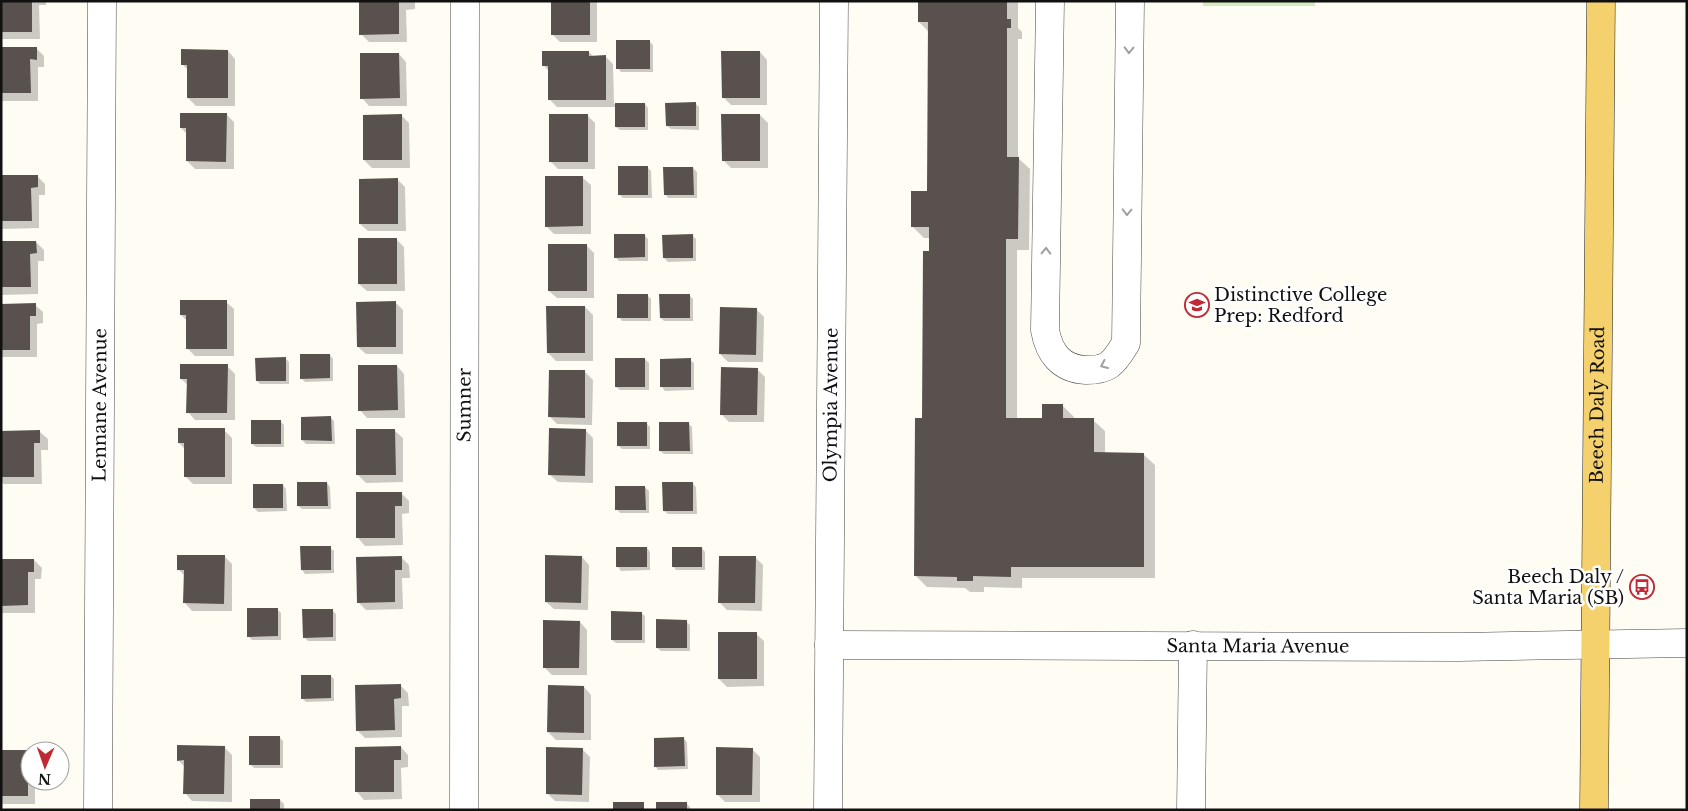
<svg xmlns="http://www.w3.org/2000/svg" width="1688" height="811" viewBox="0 0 1688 811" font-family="'Libre Baskerville',serif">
<rect width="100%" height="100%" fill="#fffcf4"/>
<path fill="#d5eabe" d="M 1203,1 L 1315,1 L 1315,6 L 1203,6 Z"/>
<path fill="#0003" d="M 1,1 L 46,1 L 46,5 L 39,5 L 40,39 L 2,39 Z
M 360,1 L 415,1 L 415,9 L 406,10 L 407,42 L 369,42 L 361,34 Z
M 552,1 L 597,1 L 597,42 L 560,42 L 552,34 Z
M 919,1 L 1018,1 L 1018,28 L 1022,32 L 1022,39 L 1018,39 L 1018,158 L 1030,169 L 1029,250 L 1017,250 L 1017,419 L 1043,420 L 1062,405 L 1074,417 L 1074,420 L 1093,420 L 1105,431 L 1105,454 L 1143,454 L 1155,465 L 1155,578 L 1022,578 L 1022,588 L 984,587 L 984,592 L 970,592 L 965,588 L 927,587 L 916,576 L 931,238 L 924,238 L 912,226 L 928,192 L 929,32 L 919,22 Z
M 649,41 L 653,45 L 653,72 L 621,72 L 618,68 Z
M 1,48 L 36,48 L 44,56 L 44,67 L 38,67 L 38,101 L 1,101 Z
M 228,51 L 235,59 L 235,106 L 196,106 L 188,98 L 188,70 L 182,64 Z
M 589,52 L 594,57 L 606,57 L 613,64 L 614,104 L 645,104 L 648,108 L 648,130 L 620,130 L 616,127 L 616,107 L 557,107 L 549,99 L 549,71 L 543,65 Z
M 760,52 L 767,60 L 767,105 L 731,105 L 723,97 Z
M 399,54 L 406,62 L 407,106 L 369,106 L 362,98 Z
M 695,103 L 699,107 L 699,130 L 671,129 L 667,126 Z
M 226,114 L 234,122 L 234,169 L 195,169 L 187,161 L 187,134 L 181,128 Z
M 401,115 L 409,123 L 410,168 L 372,168 L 364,160 Z
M 587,115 L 595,123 L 595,169 L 558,169 L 550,161 Z
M 760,115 L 768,123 L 768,168 L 731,168 L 723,160 Z
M 647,167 L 651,171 L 652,198 L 623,198 L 620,195 Z
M 693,168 L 697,172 L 697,198 L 668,198 L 665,194 Z
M 1,176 L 37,176 L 45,184 L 45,195 L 39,195 L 39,228 L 1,229 Z
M 583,178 L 591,185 L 591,234 L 554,234 L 546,226 Z
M 397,179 L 405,187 L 406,231 L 368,231 L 360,224 Z
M 644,235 L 648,239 L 648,261 L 619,261 L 615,257 Z
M 693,236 L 696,239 L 696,261 L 668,262 L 664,258 Z
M 396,239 L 404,247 L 405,291 L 367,291 L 359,284 Z
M 1,242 L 36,242 L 44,250 L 44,261 L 38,261 L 38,294 L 1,295 Z
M 586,245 L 594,253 L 594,298 L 557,298 L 549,291 Z
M 647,295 L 651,299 L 651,321 L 622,321 L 619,317 Z
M 689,295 L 693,299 L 693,321 L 664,321 L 661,318 Z
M 226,302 L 234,309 L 234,356 L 195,356 L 187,348 L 187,321 L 181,315 Z
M 395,302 L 403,310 L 403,354 L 366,354 L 358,347 Z
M 1,305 L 35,305 L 43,312 L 43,323 L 37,324 L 37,357 L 1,357 Z
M 585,307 L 593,315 L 593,361 L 556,361 L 548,353 Z
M 756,309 L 764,317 L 763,362 L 728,362 L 720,354 Z
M 330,355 L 333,359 L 333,381 L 305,382 L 301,378 Z
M 285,358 L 289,362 L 289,384 L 260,384 L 257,381 Z
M 645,359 L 649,363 L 649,390 L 620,390 L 616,387 Z
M 690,360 L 694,363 L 694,390 L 665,391 L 662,387 Z
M 227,366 L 235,374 L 235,420 L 195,420 L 188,412 L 188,385 L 181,379 Z
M 397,366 L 404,374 L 405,418 L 367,418 L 360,410 Z
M 757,369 L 765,377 L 764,422 L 729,422 L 721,414 Z
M 585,372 L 593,380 L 592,425 L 557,424 L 549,416 Z
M 331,418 L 334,421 L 335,444 L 306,444 L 302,440 Z
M 280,421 L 284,425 L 284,447 L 256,447 L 252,444 Z
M 646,423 L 650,427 L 650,449 L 622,449 L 618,445 Z
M 689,424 L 692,427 L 693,454 L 664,454 L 660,451 Z
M 224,430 L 232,438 L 232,484 L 193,484 L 185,476 L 185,449 L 179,443 Z
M 585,430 L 593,438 L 593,483 L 558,482 L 550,475 Z
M 395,431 L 403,438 L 403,482 L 366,483 L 358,475 Z
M 1,432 L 40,432 L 48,439 L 48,450 L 41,450 L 42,484 L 4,484 L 1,482 Z
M 327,483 L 330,487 L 331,509 L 302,509 L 298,506 Z
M 693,484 L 696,487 L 697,514 L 668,514 L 664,511 Z
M 283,485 L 286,489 L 287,511 L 258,512 L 254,508 Z
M 645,487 L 649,491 L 649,513 L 620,513 L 617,509 Z
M 401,493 L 409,501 L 409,513 L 402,514 L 403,545 L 365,546 L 358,538 Z
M 330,548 L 334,551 L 334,573 L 305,574 L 302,570 Z
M 647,548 L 650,552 L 650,570 L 621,571 L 618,567 Z
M 702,548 L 705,552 L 705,570 L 676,570 L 673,566 Z
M 224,556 L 232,564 L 232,611 L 192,611 L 185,603 L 185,576 L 179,570 Z
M 582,557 L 589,565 L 588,610 L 554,609 L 546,602 Z
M 755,557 L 763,565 L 762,611 L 727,610 L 719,602 Z
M 402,558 L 409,565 L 410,578 L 402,578 L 403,609 L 366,610 L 358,602 Z
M 34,560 L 42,568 L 41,579 L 35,579 L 35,613 L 1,613 L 1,561 Z
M 277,609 L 281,613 L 281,640 L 252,640 L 248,636 Z
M 332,610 L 336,614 L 336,641 L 308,641 L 304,637 Z
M 641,613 L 645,616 L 645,643 L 616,643 L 612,640 Z
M 686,621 L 690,625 L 690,651 L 661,651 L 657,648 Z
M 580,622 L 587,630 L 587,675 L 552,675 L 544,667 Z
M 756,634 L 764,641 L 764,686 L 727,687 L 719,679 Z
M 331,676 L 334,679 L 334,701 L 306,702 L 302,698 Z
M 401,686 L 408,693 L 409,706 L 402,706 L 402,737 L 365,738 L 357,730 Z
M 584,687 L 591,695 L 591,740 L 556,740 L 548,732 Z
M 279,737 L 283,741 L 283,768 L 254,768 L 250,764 Z
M 684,739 L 687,742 L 688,769 L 658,770 L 655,766 Z
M 224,747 L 232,755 L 232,802 L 192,801 L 185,793 L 185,767 L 178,760 Z
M 401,747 L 408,755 L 408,767 L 401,768 L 402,799 L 364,800 L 357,792 Z
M 582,749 L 590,757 L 589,802 L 555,801 L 547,793 Z
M 752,749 L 760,757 L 760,802 L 725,802 L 717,794 Z
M 1,751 L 30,751 L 30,781 L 35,781 L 35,804 L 1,804 Z
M 280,800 L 284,804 L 284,810 L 251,810 Z
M 686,803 L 690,807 L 690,810 L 657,810 Z"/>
<path fill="#59514d" d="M 1,1 L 32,1 L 32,32 L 1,32 Z
M 359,1 L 399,1 L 399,34 L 359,35 Z
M 551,1 L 590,1 L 590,35 L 551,35 Z
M 918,1 L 1007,1 L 1007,19 L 1011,19 L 1011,28 L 1007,28 L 1007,157 L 1019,157 L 1018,239 L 1006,239 L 1006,418 L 1042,418 L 1042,404 L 1063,404 L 1063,418 L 1094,418 L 1094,452 L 1144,453 L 1144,567 L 1011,567 L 1011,577 L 973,576 L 973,581 L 957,581 L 957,577 L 914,576 L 915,418 L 922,418 L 923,251 L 929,251 L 929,227 L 911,227 L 911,191 L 927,191 L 928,22 L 918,22 Z
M 616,40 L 650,40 L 650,69 L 616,69 Z
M 1,47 L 37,47 L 37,60 L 30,59 L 31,93 L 1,93 Z
M 181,49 L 228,50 L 228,98 L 187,98 L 187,65 L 181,65 Z
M 542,51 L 589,51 L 589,56 L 606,55 L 606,100 L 548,100 L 548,66 L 542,66 Z
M 721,51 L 760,51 L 760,98 L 722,98 Z
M 360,53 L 399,53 L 400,98 L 360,99 Z
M 696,102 L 696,126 L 666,126 L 665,103 Z
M 615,103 L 645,103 L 645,127 L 615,127 Z
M 180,113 L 227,113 L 226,162 L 186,161 L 186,128 L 180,128 Z
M 402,114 L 402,160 L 363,160 L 363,115 Z
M 549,114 L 588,114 L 588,162 L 549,162 Z
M 721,114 L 760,114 L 760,161 L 722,161 Z
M 618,166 L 648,166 L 648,195 L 618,195 Z
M 663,167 L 693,167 L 694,195 L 664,195 Z
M 1,175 L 38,175 L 38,187 L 31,188 L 32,221 L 1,221 Z
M 545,176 L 583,176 L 583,226 L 545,227 Z
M 398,178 L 398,224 L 359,224 L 359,179 Z
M 614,234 L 645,234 L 645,257 L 614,258 Z
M 693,234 L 693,258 L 663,258 L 662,235 Z
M 358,238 L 397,238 L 397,284 L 358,284 Z
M 1,241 L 36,241 L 37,253 L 30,254 L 31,287 L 1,287 Z
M 548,244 L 587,244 L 587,291 L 548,291 Z
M 617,294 L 648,294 L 648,318 L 617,318 Z
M 659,294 L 690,294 L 690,318 L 660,318 Z
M 180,300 L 227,300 L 227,349 L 186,349 L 186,315 L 180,315 Z
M 396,301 L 396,347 L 357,347 L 356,302 Z
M 36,303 L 36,316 L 30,316 L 30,350 L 1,350 L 1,304 Z
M 546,306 L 585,306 L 585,353 L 547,353 Z
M 720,307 L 757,308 L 756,355 L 719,354 Z
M 300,354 L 330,354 L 330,378 L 300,379 Z
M 286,357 L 286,381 L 256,381 L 255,358 Z
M 615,358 L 645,358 L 645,387 L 615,387 Z
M 691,358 L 691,387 L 660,387 L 660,359 Z
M 180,364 L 228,364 L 227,413 L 186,413 L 187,379 L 180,379 Z
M 358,365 L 397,365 L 398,410 L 358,411 Z
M 721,367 L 758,368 L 757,415 L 720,415 Z
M 549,370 L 585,370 L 585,418 L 548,417 Z
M 331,416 L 332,441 L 301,440 L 301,417 Z
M 251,420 L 281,420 L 281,444 L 251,444 Z
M 617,422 L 647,422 L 647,446 L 617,446 Z
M 659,422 L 689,422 L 690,451 L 659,451 Z
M 178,428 L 225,428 L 225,477 L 184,477 L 184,443 L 178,443 Z
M 549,428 L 586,429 L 585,476 L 548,475 Z
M 356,429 L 395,429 L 396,475 L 356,475 Z
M 40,430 L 40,443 L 34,443 L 34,477 L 1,477 L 1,431 Z
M 297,482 L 327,482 L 328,506 L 297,506 Z
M 662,482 L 693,482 L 693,511 L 663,511 Z
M 253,484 L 283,484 L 283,508 L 253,508 Z
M 615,486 L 645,486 L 646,510 L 615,510 Z
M 356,492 L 402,492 L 402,506 L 395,506 L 395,538 L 356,538 Z
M 300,546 L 331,546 L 331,570 L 301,570 Z
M 616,547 L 647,547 L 647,567 L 616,567 Z
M 672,547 L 702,547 L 702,567 L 672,567 Z
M 177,555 L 225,555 L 224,604 L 183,603 L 184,570 L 177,570 Z
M 545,555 L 582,556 L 581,603 L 545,602 Z
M 402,556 L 402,570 L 395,570 L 395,602 L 357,603 L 356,557 Z
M 719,556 L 756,556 L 755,603 L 718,603 Z
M 1,559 L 34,559 L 34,572 L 28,572 L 28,605 L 1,606 Z
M 247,608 L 278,608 L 278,636 L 247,637 Z
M 302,609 L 333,609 L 333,637 L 303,638 Z
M 611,611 L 642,612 L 642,640 L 611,640 Z
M 656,619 L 687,620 L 687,648 L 656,648 Z
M 543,620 L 580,621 L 579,668 L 543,668 Z
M 718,632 L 757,632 L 757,679 L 718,679 Z
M 301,675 L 331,675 L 331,698 L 301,699 Z
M 401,684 L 401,698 L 394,699 L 395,730 L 356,731 L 355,685 Z
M 548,685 L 584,686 L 584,733 L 547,732 Z
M 249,736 L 280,736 L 280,765 L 249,765 Z
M 684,737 L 685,766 L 654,767 L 654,738 Z
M 177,745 L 225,746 L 224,794 L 183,794 L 184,760 L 177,761 Z
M 401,746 L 401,760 L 394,760 L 394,792 L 355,792 L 355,747 Z
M 546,747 L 583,748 L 582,795 L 546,794 Z
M 716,747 L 753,748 L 752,795 L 716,795 Z
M 1,750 L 30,750 L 30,762 L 28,762 L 28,796 L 1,796 Z
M 250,799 L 280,799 L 280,810 L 250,810 Z
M 613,802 L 644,802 L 644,810 L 613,810 Z
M 656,802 L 687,802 L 687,810 L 656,810 Z"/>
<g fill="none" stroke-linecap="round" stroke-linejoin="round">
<defs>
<g id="minor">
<path d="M 1050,1 L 1045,330 C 1049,353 1061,369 1086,370 C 1093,370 1103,369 1109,365 C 1117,359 1121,351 1126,343 L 1130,1"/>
<path id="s1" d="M 829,645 L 1459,647 L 1687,643"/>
<path id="s2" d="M 98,810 L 102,1"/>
<path id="s3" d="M 464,810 L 465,1"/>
<path id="s4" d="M 828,810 L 834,1"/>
<path d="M 1191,810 L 1193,645"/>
</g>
<g id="major">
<path id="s5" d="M 1594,810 L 1601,1"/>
</g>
</defs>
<use href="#minor" stroke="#444" stroke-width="29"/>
<use href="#major" stroke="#222" stroke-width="29"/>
<use href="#minor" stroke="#fff" stroke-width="28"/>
<use href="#major" stroke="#f5d16e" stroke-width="28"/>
</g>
<defs><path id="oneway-chevron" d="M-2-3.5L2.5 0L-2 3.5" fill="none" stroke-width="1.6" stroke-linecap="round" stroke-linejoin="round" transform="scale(1.25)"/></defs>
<g stroke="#a0a0a0">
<use href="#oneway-chevron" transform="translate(1129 50) rotate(91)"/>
<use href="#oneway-chevron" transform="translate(1127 212) rotate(91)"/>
<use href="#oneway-chevron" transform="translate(1046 251) rotate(-89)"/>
<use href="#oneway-chevron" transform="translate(1104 365) rotate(155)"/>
</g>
<defs>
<symbol id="school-ring" viewBox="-11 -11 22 22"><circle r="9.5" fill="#fff" stroke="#bf2a34" stroke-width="1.5"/><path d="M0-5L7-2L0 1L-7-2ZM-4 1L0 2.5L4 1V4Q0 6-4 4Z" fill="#bf2a34"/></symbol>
<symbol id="bus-ring" viewBox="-11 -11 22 22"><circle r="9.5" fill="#fff" stroke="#bf2a34" stroke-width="1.5"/><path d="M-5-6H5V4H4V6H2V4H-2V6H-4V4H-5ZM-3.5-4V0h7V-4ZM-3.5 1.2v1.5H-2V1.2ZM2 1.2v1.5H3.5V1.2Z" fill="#bf2a34"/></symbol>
</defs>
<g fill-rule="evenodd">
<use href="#school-ring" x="1183" y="291" width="28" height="28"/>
<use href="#bus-ring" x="1628" y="573" width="28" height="28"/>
</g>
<g text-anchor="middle" stroke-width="5" stroke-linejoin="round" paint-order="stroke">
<g font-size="18" fill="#111" stroke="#fff" text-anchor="start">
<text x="1214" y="301">Distinctive College<tspan x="1214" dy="21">Prep: Redford</tspan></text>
<text x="1624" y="583" text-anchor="end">Beech Daly /<tspan x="1624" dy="21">Santa Maria (SB)</tspan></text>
</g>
<g font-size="18" fill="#111" stroke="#fff">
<text dy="6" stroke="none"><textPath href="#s4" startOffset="405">Olympia Avenue</textPath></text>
<text dy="6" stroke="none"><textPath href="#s2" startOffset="405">Lennane Avenue</textPath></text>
<text dy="6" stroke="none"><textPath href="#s3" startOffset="405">Sumner</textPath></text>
<text dy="6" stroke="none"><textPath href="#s5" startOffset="405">Beech Daly Road</textPath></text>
<text dy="6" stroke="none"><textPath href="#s1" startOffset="429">Santa Maria Avenue</textPath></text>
</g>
</g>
<rect width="1688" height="811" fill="none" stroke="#111111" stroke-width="5"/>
<g transform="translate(45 766) rotate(182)"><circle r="24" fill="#ffffff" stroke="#a0a0a0"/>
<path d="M0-4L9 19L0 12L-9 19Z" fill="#bf2a34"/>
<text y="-8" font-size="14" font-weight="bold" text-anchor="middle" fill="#111111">N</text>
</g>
</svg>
